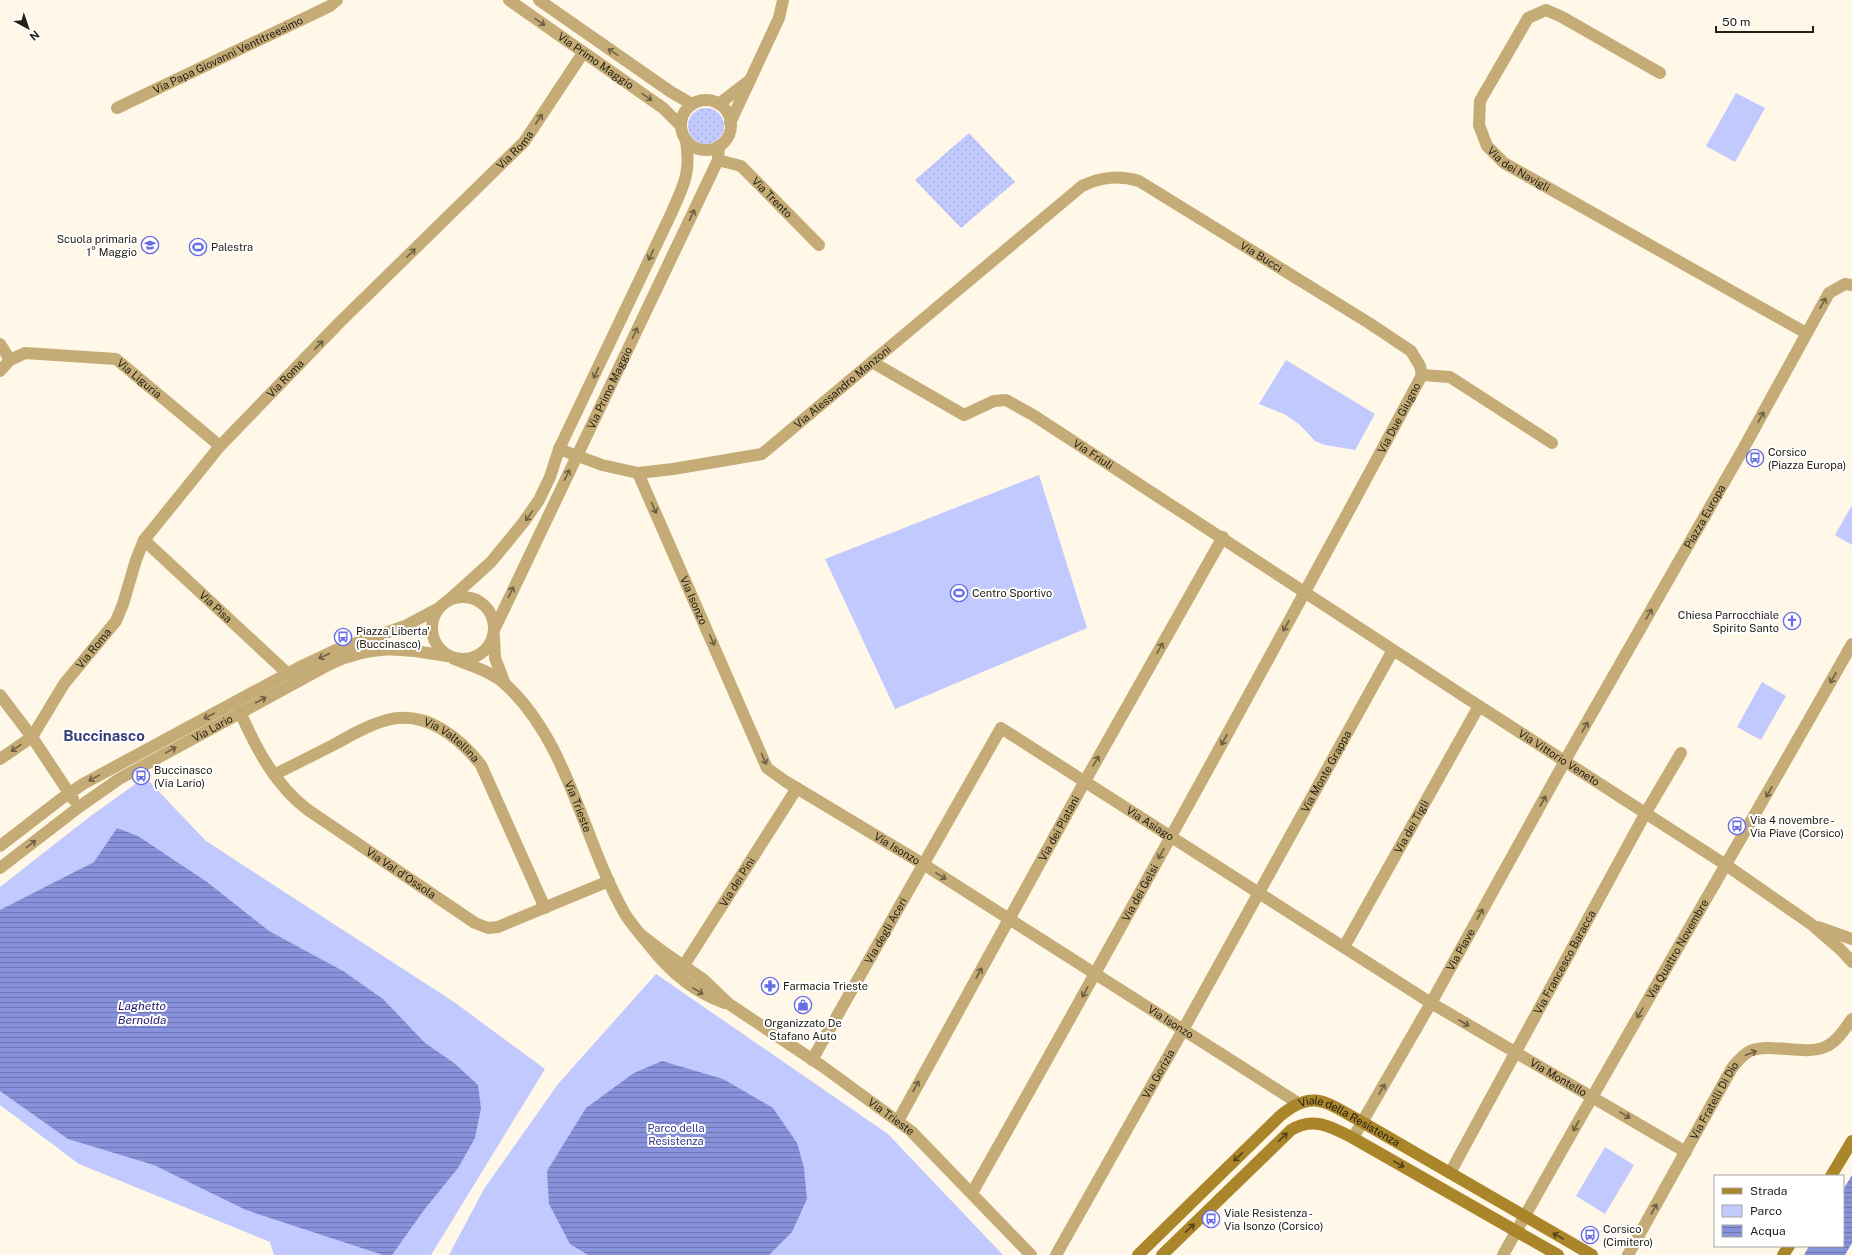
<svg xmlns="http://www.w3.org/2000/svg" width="1852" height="1255" viewBox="0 0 1852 1255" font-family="'Public Sans',sans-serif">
<defs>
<pattern id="garden-dots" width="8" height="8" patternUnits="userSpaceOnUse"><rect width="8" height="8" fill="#c1c9fe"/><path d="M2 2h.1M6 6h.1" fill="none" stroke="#a6acd9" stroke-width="1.8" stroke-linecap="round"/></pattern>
<pattern id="water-rules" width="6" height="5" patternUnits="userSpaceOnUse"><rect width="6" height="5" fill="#8892db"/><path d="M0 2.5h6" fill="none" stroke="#6f77b1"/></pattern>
</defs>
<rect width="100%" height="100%" fill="#fff7e7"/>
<path fill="#c1c9fe" d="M 1736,93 L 1765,108 L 1735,162 L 1706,146 Z
M 1286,360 L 1375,414 L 1355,450 L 1325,445 L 1315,441 L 1299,424 L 1284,414 L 1259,404 Z
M 1039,475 L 1087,628 L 895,709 L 825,559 Z
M 1852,505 L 1852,545 L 1835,535 Z
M 1762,682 L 1786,696 L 1761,740 L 1737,727 Z
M 145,777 L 206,841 L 454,1002 L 545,1069 L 431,1255 L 274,1255 L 270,1242 L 79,1164 L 0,1105 L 0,887 L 88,818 Z
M 656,974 L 888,1134 L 1003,1255 L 449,1255 L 484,1189 L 558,1084 Z
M 1605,1147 L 1634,1165 L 1605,1214 L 1576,1196 Z"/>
<path fill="url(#garden-dots)" d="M688 126a18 18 0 1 1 36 0a18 18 0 1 1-36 0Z
M 969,133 L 1015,182 L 961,228 L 915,180 Z"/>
<path fill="url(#water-rules)" d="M 117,828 L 138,836 L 207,882 L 269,931 L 343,971 L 383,999 L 425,1043 L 454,1063 L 478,1085 L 481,1108 L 475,1138 L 458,1168 L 424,1210 L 392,1255 L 383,1255 L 246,1210 L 154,1165 L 68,1139 L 0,1091 L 0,910 L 94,862 Z
M 662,1061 L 723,1079 L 773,1108 L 797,1143 L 804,1168 L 807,1199 L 792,1232 L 769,1255 L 588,1255 L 570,1244 L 549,1204 L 547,1171 L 586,1108 L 634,1073 Z
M 1852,1175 L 1852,1243 L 1845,1255 L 1804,1255 L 1809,1246 L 1843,1246 L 1843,1190 Z"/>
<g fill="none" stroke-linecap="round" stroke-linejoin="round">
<g stroke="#c5ac77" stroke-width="12">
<path id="s1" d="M 509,0 L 663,108 L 681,126"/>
<path d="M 539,0 L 671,92 L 692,104"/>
<path id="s2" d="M 1660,73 L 1562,17 L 1546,10 L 1528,18 L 1480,101 L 1479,125 L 1487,146 L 1504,163 L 1806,333"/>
<circle cx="706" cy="125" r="25"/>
<path d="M 719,104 L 750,80"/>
<path id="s3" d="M 117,108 L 330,6 L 337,0"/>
<path d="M 730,123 L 779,18 L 783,0"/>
<path id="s4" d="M 718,160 L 741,166 L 819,245"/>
<path d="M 0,344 L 10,360"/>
<path id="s5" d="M 872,362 L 964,415 L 994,401 L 1006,400 L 1033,415 L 1479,706 L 1726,865 L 1811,924 L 1841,950 L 1852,962"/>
<path id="s6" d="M 0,371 L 10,360 L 25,353 L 116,359 L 220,446"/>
<path d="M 1422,375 L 1450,377 L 1552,443"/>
<path id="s7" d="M 559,449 L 602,465 L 638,473 L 673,469 L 762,454 L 1082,186 C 1101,177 1118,175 1139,181 L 1369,323 L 1411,351 L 1420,366 L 1422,375"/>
<path id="s8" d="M 638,473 L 767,768 L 785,781 L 923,864 L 1298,1103"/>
<path id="s9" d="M 144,540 L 287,673"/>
<circle cx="463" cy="628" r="31"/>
<path d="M 449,600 L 491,562 L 523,523 L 539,500 L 550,477 L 559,449 L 671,214 C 684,184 691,174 686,140"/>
<path id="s10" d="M 495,628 L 718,160 L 719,146"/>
<path d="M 494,637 L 495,658 L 505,684"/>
<path id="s11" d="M 454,659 C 470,665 492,672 505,684 C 569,742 583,841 625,914 C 632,925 641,935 649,945 C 669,971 693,992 725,1003"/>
<path d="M 0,695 L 32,737 L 73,799"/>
<path id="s12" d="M 240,712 C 256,748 275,785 308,810 L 475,923 L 488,928 L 498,927 L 609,881"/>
<path id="s13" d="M 0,759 L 32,737 L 64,684 L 116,621 L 123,604 L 136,560 L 144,540 L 220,446 L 340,322 L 524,142 L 583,53"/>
<path id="s14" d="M 274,775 C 295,764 316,754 337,743 C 353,734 369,725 387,720 C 426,710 459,737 481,765 L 545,908"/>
<path d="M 0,846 L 61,799 L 83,784 L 298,668 L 336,650 L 405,626 L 437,609"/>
<path id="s15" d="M 0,868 L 79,807 L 119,779 L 330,664 C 373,644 401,648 447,656"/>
<path d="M 1818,927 L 1852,939"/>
<path id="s16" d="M 640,934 L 662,951 L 704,980 L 729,1004 L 822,1066 L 911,1131 L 1031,1255"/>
<path id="s17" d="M 1344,947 L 1479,706"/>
<path id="s18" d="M 679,973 L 797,788"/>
<path id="s19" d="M 812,1060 L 1001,728 L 1431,1003 L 1686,1152"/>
<path id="s20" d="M 898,1121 L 1085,781 L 1223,537"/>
<path id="s21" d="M 1353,1138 L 1431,1003 L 1571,750 L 1742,451 L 1829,293 L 1845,284 L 1852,285"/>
<path id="s22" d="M 1450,1173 L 1645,814 L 1681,753"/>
<path id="s23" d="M 972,1193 C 1125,922 1275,649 1422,375"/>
<path id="s24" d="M 1056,1255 L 1183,1030 L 1393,650"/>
<path id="s25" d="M 1503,1255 C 1617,1050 1737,848 1852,644"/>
<path id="s26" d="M 1628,1255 L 1732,1068 C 1737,1062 1742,1055 1750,1051 C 1772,1042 1805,1057 1827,1046 C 1838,1041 1845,1028 1852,1019"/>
</g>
<g stroke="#ab852a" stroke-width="12">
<path d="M 1831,1176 L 1852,1141"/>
<path id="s27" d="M 1138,1255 L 1280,1116 C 1314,1087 1328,1104 1362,1122 L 1592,1255"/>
<path d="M 1162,1255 L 1291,1130 C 1313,1116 1332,1127 1353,1138 L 1558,1255"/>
<path d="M 1783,1255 L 1789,1246"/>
</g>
</g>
<defs><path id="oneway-shaft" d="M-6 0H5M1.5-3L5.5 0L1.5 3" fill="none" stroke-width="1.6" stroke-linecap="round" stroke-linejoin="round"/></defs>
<g stroke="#6d5f42">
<use href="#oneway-shaft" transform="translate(540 22) rotate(35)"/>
<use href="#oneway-shaft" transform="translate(613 52) rotate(-146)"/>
<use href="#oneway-shaft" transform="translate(647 97) rotate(35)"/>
<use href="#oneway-shaft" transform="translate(539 119) rotate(-56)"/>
<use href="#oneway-shaft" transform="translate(692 215) rotate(-64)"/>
<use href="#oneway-shaft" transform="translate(411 253) rotate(-45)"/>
<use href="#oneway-shaft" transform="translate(651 255) rotate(115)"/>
<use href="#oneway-shaft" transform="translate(1823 303) rotate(-60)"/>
<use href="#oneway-shaft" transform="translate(635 333) rotate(-64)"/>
<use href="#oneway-shaft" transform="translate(319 345) rotate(-46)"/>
<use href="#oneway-shaft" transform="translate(596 373) rotate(115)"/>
<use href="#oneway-shaft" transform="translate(1761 417) rotate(-62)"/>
<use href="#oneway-shaft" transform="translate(567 475) rotate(-64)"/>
<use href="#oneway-shaft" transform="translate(654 508) rotate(66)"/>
<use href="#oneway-shaft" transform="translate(529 516) rotate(125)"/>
<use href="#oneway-shaft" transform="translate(511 592) rotate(-64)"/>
<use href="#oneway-shaft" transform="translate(1649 614) rotate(-60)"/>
<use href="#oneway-shaft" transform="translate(1286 626) rotate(119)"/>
<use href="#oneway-shaft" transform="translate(712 640) rotate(66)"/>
<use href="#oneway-shaft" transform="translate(1160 648) rotate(-60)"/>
<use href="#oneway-shaft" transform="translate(324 656) rotate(155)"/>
<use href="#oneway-shaft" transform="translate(1833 678) rotate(119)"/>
<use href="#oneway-shaft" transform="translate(261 700) rotate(-28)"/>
<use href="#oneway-shaft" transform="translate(209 716) rotate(152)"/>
<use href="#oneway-shaft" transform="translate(1585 727) rotate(-60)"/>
<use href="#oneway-shaft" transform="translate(1224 740) rotate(119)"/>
<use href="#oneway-shaft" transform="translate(16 748) rotate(145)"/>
<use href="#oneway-shaft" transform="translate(171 750) rotate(-29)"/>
<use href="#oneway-shaft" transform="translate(764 759) rotate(66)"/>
<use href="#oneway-shaft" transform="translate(1096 761) rotate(-60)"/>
<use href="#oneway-shaft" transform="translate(94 778) rotate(151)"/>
<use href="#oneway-shaft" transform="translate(1769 792) rotate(119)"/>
<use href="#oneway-shaft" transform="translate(1543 801) rotate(-61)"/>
<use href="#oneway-shaft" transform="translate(31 844) rotate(-38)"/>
<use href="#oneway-shaft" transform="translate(1161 854) rotate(118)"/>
<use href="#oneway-shaft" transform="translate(941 876) rotate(32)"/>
<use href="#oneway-shaft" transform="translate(1480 914) rotate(-61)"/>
<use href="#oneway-shaft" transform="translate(979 973) rotate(-61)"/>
<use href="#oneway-shaft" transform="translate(698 991) rotate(31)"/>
<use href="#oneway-shaft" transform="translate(1085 992) rotate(119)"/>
<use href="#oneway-shaft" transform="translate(1640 1013) rotate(120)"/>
<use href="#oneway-shaft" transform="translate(1464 1023) rotate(30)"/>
<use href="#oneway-shaft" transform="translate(1751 1053) rotate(-21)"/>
<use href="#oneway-shaft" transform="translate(916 1086) rotate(-61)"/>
<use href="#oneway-shaft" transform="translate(1382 1089) rotate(-60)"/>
<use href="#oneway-shaft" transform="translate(1625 1115) rotate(31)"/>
<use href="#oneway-shaft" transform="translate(1576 1126) rotate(119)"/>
<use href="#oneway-shaft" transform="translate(1654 1209) rotate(-61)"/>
</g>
<g stroke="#54431e">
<use href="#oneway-shaft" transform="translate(1283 1137) rotate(-43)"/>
<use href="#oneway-shaft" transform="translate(1238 1157) rotate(136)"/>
<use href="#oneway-shaft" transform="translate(1399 1164) rotate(30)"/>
<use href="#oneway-shaft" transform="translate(1190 1228) rotate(-44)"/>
<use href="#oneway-shaft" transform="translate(1558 1236) rotate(-150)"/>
</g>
<defs>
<symbol id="school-ring" viewBox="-11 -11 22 22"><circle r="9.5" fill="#fff" stroke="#676de6" stroke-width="1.5"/><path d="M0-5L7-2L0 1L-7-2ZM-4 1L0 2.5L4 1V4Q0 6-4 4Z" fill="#676de6"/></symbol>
<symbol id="stadium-ring" viewBox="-11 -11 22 22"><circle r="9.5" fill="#fff" stroke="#676de6" stroke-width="1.5"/><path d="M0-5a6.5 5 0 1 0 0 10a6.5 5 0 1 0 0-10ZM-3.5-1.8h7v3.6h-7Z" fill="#676de6"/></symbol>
<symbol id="bus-ring" viewBox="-11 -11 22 22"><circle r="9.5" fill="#fff" stroke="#676de6" stroke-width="1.5"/><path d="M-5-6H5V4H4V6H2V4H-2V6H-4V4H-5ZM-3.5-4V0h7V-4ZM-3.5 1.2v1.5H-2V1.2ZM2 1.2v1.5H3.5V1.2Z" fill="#676de6"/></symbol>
<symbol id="church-ring" viewBox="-11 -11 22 22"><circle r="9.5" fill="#fff" stroke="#676de6" stroke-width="1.5"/><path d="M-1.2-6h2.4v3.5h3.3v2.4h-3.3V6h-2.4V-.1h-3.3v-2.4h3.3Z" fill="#676de6"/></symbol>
<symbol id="pharmacy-ring" viewBox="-11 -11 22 22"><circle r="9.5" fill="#fff" stroke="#676de6" stroke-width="1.5"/><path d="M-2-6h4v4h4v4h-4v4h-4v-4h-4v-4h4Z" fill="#676de6"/></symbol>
<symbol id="shop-ring" viewBox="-11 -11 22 22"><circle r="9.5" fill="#fff" stroke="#676de6" stroke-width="1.5"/><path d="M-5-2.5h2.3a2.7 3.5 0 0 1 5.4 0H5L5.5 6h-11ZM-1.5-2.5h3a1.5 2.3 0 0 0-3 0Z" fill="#676de6"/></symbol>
</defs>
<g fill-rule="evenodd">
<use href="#school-ring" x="140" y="235" width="20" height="20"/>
<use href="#stadium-ring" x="188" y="237" width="20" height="20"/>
<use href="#bus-ring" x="1745" y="448" width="20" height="20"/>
<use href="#stadium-ring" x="949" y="583" width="20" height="20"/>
<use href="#church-ring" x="1782" y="611" width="20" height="20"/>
<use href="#bus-ring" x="333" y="627" width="20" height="20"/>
<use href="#bus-ring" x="131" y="766" width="20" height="20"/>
<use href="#bus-ring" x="1727" y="816" width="20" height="20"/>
<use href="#pharmacy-ring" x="760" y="976" width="20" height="20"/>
<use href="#shop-ring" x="793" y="995" width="20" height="20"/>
<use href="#bus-ring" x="1201" y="1209" width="20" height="20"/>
<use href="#bus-ring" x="1580" y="1225" width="20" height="20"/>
</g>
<g text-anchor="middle" stroke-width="4" stroke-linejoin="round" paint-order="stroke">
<g font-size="11" fill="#252017" stroke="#fff">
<text dy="4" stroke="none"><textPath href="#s3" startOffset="123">Via Papa Giovanni Ventitreesimo</textPath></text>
<text dy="4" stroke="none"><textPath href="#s1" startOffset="106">Via Primo Maggio</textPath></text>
<text dy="4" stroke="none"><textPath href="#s13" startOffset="807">Via Roma</textPath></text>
<text dy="4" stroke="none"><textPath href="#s2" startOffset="332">Via dei Navigli</textPath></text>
<text dy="4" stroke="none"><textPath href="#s4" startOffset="68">Via Trento</textPath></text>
<text dy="4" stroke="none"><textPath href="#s7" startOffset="828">Via Bucci</textPath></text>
<text dy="4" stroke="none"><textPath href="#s6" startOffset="153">Via Liguria</textPath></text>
<text dy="4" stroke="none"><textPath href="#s13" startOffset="483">Via Roma</textPath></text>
<text dy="4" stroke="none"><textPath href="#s10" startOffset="266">Via Primo Maggio</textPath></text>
<text dy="4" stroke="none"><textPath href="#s7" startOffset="313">Via Alessandro Manzoni</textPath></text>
<text dy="4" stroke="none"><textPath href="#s23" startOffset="885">Via Due Giugno</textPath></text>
<text dy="4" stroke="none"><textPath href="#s5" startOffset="254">Via Friuli</textPath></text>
<text dy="4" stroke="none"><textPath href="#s21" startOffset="714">Piazza Europa</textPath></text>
<text dy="4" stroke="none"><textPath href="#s8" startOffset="139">Via Isonzo</textPath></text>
<text dy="4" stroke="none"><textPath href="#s9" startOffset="98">Via Pisa</textPath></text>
<text dy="4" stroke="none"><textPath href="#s13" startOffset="147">Via Roma</textPath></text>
<text dy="4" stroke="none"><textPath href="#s15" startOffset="255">Via Lario</textPath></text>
<text dy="4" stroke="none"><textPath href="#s14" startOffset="197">Via Valtellina</textPath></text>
<text dy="4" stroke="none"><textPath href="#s5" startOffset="810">Via Vittorio Veneto</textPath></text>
<text dy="4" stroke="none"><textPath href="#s24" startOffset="554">Via Monte Grappa</textPath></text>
<text dy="4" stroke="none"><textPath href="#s11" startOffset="201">Via Trieste</textPath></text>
<text dy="4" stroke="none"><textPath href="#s19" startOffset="559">Via Asiago</textPath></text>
<text dy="4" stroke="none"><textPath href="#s17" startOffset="138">Via dei Tigli</textPath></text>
<text dy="4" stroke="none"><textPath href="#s20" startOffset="334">Via dei Platani</textPath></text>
<text dy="4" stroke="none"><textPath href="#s8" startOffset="475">Via Isonzo</textPath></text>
<text dy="4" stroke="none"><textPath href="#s12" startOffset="233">Via Val d'Ossola</textPath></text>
<text dy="4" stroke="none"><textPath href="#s18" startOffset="108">Via dei Pini</textPath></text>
<text dy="4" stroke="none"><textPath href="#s23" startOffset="344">Via dei Gelsi</textPath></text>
<text dy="4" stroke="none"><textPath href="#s19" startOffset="149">Via degli Aceri</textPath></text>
<text dy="4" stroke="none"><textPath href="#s21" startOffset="217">Via Piave</textPath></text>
<text dy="4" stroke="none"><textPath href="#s25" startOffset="352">Via Quattro Novembre</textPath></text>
<text dy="4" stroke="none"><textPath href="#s22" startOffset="240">Via Francesco Baracca</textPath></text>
<text dy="4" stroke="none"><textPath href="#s8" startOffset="799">Via Isonzo</textPath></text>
<text dy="4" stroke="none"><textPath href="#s24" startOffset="208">Via Gorizia</textPath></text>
<text dy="4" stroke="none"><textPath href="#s19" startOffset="1040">Via Montello</textPath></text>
<text dy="4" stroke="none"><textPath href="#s26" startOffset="177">Via Fratelli Di Dio</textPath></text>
<text dy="4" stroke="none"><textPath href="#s16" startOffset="311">Via Trieste</textPath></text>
<text dy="4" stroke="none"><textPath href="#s27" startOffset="277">Viale della Resistenza</textPath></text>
</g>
<g font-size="11" fill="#252017" stroke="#fff" text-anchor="start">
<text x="137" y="243" text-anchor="end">Scuola primaria<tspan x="137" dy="13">1° Maggio</tspan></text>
<text x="211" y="251">Palestra</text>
<text x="1768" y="456">Corsico<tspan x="1768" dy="13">(Piazza Europa)</tspan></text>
<text x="972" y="597">Centro Sportivo</text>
<text x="1779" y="619" text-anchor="end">Chiesa Parrocchiale<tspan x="1779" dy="13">Spirito Santo</tspan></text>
<text x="356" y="635">Piazza Liberta'<tspan x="356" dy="13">(Buccinasco)</tspan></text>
<text x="154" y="774">Buccinasco<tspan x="154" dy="13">(Via Lario)</tspan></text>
<text x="1750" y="824">Via 4 novembre -<tspan x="1750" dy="13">Via Piave (Corsico)</tspan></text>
<text x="783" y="990">Farmacia Trieste</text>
<text x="803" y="1027" text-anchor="middle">Organizzato De<tspan x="803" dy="13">Stafano Auto</tspan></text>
<text x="1224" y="1217">Viale Resistenza -<tspan x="1224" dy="13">Via Isonzo (Corsico)</tspan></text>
<text x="1603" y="1233">Corsico<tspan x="1603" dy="13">(Cimitero)</tspan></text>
</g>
<g font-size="11" fill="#36378c" stroke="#fff">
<text x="676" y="1132">Parco della<tspan x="676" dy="13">Resistenza</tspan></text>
</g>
<g font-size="12" font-style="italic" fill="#20186d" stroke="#fff">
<text x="142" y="1010">Laghetto<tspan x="142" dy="14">Bernolda</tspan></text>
</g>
<g font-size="15" font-weight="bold" fill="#383d78" stroke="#fff">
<text x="104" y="741">Buccinasco</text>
</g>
</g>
<rect x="1714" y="1175" width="130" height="72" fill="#ffffff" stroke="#a8a6a2"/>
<rect x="1722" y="1188" width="20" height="6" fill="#ab852a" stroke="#a8a6a2"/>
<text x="1750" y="1195" font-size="12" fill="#252017">Strada</text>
<rect x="1722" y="1205" width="20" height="12" fill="#c1c9fe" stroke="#a8a6a2"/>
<text x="1750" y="1215" font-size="12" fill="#252017">Parco</text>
<rect x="1722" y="1225" width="20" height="12" fill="url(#water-rules)" stroke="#a8a6a2"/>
<text x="1750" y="1235" font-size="12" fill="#252017">Acqua</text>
<g transform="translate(28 28) rotate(140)" stroke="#ffffff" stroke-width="3" paint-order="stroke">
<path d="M0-3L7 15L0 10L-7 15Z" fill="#252017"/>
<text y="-6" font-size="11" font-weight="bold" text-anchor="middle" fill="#252017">N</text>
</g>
<path d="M1716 26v6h97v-6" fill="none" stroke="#252017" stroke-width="2"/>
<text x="1722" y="26" font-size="12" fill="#252017" stroke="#ffffff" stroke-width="3" paint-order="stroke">50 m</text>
</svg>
